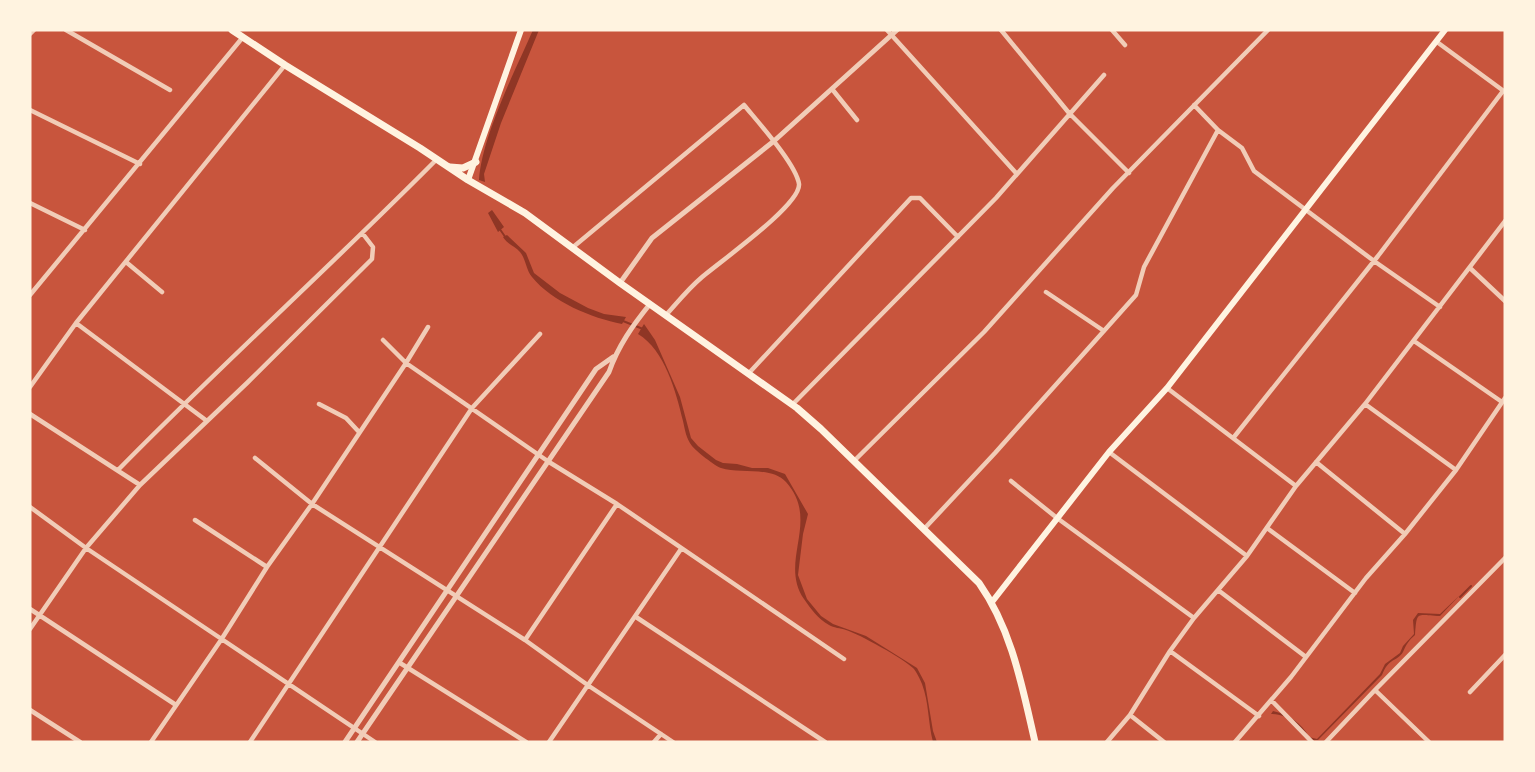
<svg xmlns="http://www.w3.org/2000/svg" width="1535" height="772" viewBox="0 0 1535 772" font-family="Barlow,sans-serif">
<rect width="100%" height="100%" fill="#c8553d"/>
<path fill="#8f3625" d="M 533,30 L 539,30 L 501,123 L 484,174 L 485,182 L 479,180 C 482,136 515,71 533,30 Z
M 492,210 L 504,227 L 498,232 L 488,213 Z
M 507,235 L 526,253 L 534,273 L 560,293 L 588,308 L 604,314 L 626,317 L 622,324 C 592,318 552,302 532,277 C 526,270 526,259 520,252 C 515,246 508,245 503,237 Z
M 644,324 L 655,340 L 680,397 L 691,438 L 698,446 L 716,460 L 723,463 L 737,464 L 752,468 L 768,468 L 785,474 L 808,514 L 803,534 L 798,575 L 807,599 L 821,616 L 833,624 L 866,636 L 917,668 L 925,683 L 933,731 L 937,742 L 933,742 C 928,723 929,702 922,684 C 920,679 916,671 913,668 C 904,659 859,634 846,630 C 840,628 834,628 829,625 C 818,619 811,609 804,599 C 778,561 821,521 786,482 C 771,466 740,474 721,468 C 715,466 696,451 692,446 C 686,438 685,430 683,421 C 676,392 665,350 638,334 Z
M 1460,595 L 1440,616 C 1416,615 1417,610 1415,635 C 1409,640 1406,645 1403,652 C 1397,662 1389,657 1382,675 L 1318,740 L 1312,740 C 1301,729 1288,713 1271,714 L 1273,711 C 1288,714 1302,723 1309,737 L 1317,739 L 1380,674 L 1385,664 L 1400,653 L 1403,646 L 1414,634 L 1413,620 L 1418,613 L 1440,614 Z"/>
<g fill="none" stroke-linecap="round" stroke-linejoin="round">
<path stroke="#8f3625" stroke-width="2" d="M 499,228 L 506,238
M 623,321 L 643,329
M 1460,597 L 1471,586"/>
<path stroke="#f1ccb7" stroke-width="4.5" d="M 66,30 L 170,90
M 887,30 L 1016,173
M 1001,30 L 1069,113 L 1129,173
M 1112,30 L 1125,45
M 30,34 L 34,30
M 1437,42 L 1505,92
M 832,89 L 857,120
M 1194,105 L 1218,130 L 1242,148 L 1254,171 L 1374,261 L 1440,307
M 30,110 L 140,164
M 30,203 L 85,230
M 572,248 L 744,105 C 757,121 796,164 799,184 C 801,205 718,263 701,278 C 688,289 677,303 666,315
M 126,262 L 162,292
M 1470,268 L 1505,301
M 1046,292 L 1104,331
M 30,295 L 243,37
M 76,323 L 207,421
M 383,340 L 406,363 L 549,462 L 617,504 L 844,659
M 1414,341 L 1502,402
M 749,373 L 911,198 L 920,198 L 958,237
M 30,387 L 76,323 L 285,65
M 1167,388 L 1296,486
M 319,404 L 346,418 L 359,432
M 1365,404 L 1456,470
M 792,405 L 996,198 L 1104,75
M 30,414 L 140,485
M 1234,437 L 1378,256 L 1503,91
M 1109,452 L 1247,556
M 255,458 L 312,504 L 525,640 L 589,686 L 673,742
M 854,461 L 984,332 L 1113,188 L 1268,30
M 1316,462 L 1405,534
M 118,470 C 222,364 332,265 436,160
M 1011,481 L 1057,518 L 1194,618
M 30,507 L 86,548 L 375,742
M 195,520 L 267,567
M 925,528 L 995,453 L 1136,295 L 1144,267 L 1218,130
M 1267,528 L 1355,593
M 1218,590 L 1306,657
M 30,609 L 176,705
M 636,617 L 825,742
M 30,629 L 86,548 L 140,485 L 247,383 L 372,259 L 373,247 L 363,234
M 525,640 L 617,504
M 1170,651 L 1259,716
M 400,663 L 526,742
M 1375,690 L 1429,742
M 1470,692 L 1505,655
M 1272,701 L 1312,742
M 30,710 L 80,742
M 1130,715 L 1164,742
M 151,742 L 221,640 L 267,567 L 312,504 L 406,363 L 428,327
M 250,742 L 472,408 L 540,334
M 549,742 L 681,549
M 654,742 L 661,734
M 1107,742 L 1130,715 L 1170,651 L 1194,618 L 1247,556 L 1296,486 L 1365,404 L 1505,221
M 1235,742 L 1291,677 L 1366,578 L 1405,534 L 1456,470 L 1505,398
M 1326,742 L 1375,690 L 1505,558"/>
<path stroke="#f1ccb7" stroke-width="5" d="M 620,283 L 652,238 L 774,141 L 897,30
M 345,742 L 596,369 L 613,357
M 357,742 L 609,372 C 618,346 633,325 650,304"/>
<path stroke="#fff3e0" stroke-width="6" d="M 468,180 L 521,30
M 992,602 L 1109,452 L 1167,388 L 1445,30"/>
<path stroke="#fff3e0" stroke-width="7" d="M 232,30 L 285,65 L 420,148 L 468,180 L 525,213 L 620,283 L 797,408 L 821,429 L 979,583 C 1012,630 1022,686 1035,742
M 450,167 L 463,168 L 476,162"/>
</g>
<rect width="1535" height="772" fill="none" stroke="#fff3e0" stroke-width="63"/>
</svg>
